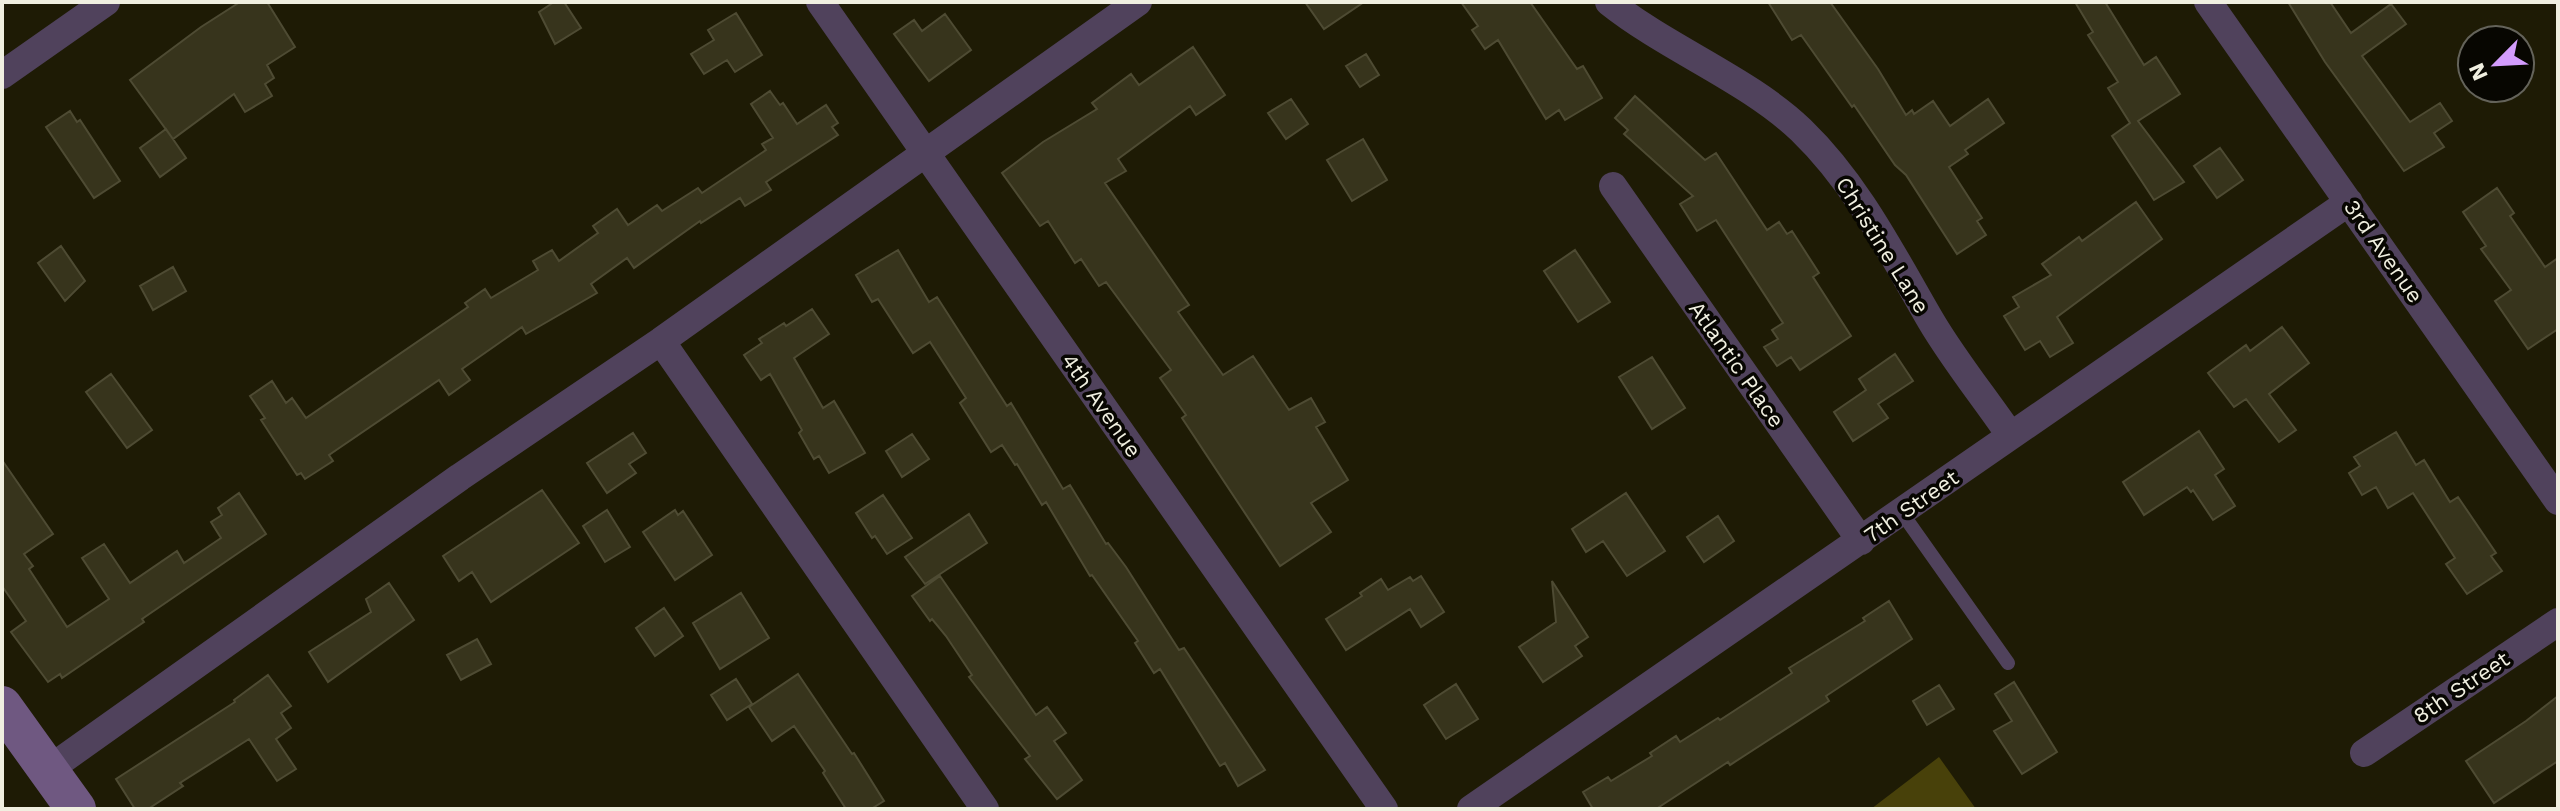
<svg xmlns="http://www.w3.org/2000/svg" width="2560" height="811" viewBox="0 0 2560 811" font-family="'Work Sans',sans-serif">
<rect width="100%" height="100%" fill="#1e1b05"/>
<path fill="#48410a" d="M 1939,757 L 1976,809 L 1871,809 Z"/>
<path fill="#37341c" stroke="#4e4b33" stroke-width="2" d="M 240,2 L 267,2 L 295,47 L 267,65 L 274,78 L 265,84 L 272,96 L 245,112 L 234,94 L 173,139 L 130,80 L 201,27 Z
M 554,2 L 564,2 L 581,28 L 555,44 L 539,12 Z
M 1305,2 L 1364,2 L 1324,29 Z
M 1461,2 L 1530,2 L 1577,69 L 1583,66 L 1602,98 L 1565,120 L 1559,110 L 1546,119 L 1498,40 L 1485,49 L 1472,30 L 1478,26 Z
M 1768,2 L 1830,2 L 1878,69 L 1906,115 L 1912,110 L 1914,114 L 1933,101 L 1950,126 L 1988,99 L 2004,123 L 1965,150 L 1968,154 L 1949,167 L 1982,218 L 1977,221 L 1986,235 L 1957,254 L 1906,175 L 1895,165 L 1854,105 L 1852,107 L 1801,35 L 1792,40 Z
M 2075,2 L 2105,2 L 2144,65 L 2156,57 L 2180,94 L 2138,121 L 2184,182 L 2154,200 L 2112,136 L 2130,123 L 2108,88 L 2118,82 L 2088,35 L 2093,32 Z
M 2288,2 L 2330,2 L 2351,33 L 2391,4 L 2406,24 L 2362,56 L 2410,122 L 2440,103 L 2452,121 L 2434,133 L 2444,147 L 2404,171 L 2325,62 Z
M 736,13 L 762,55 L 735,72 L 727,60 L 704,74 L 691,54 L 714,40 L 708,30 Z
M 945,14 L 971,50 L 929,81 L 894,34 L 914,20 L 922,31 Z
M 1193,47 L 1225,95 L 1196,115 L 1190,106 L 1118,159 L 1126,171 L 1105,183 L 1189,305 L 1178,312 L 1223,375 L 1253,356 L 1289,410 L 1311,398 L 1325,422 L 1316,427 L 1348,480 L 1311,503 L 1331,532 L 1280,566 L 1182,418 L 1186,415 L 1160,378 L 1171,370 L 1106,282 L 1099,286 L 1081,259 L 1075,263 L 1048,221 L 1040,226 L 1002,173 L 1043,142 L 1097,109 L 1092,103 L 1131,74 L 1139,85 Z
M 1366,54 L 1379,75 L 1360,87 L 1346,66 Z
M 770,91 L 780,105 L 783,103 L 797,124 L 826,105 L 838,123 L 832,127 L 838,135 L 766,182 L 771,190 L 745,206 L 740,198 L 701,223 L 700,221 L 634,268 L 627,258 L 591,284 L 597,293 L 526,334 L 522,327 L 462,369 L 470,380 L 449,395 L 439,380 L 329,455 L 333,461 L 305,479 L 301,473 L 297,475 L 261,420 L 265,418 L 250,396 L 272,381 L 286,403 L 292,398 L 306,418 L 468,307 L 465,303 L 485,289 L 491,298 L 538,270 L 533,261 L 552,250 L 559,261 L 598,233 L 593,226 L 617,209 L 628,225 L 657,205 L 662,211 L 698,188 L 702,193 L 766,150 L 762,144 L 773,138 L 751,104 Z
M 1635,96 L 1705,160 L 1716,153 L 1767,230 L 1779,222 L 1787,234 L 1792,231 L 1819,273 L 1813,277 L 1851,336 L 1800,370 L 1791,357 L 1777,366 L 1764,347 L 1778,339 L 1772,330 L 1783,323 L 1716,220 L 1697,231 L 1680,204 L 1693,196 L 1624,134 L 1628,130 L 1615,118 Z
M 1291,99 L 1308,124 L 1286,139 L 1268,113 Z
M 70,111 L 77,122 L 80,120 L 120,181 L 94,198 L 46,127 Z
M 166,129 L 186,158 L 160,177 L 140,148 Z
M 1363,139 L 1387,180 L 1352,201 L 1327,160 Z
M 2220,148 L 2243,180 L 2217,198 L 2194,166 Z
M 2497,188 L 2514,213 L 2510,216 L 2545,267 L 2558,258 L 2558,329 L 2528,349 L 2495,301 L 2511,290 L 2481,249 L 2486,246 L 2463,212 Z
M 2136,202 L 2162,239 L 2057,317 L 2073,343 L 2050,357 L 2040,341 L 2025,350 L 2004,316 L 2019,307 L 2013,297 L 2051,275 L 2042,264 L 2079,237 L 2082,241 Z
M 61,246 L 85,281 L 65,301 L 38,263 Z
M 898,250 L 929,302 L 937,297 L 1007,406 L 1011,403 L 1063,489 L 1070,485 L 1106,544 L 1108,543 L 1126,567 L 1179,650 L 1184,648 L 1265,770 L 1238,786 L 1225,763 L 1220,766 L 1160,669 L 1154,673 L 1135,643 L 1138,641 L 1092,575 L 1090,576 L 1046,502 L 1042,505 L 1017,464 L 1015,465 L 1002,445 L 991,452 L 960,403 L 966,398 L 930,342 L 913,353 L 878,299 L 872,302 L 856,275 Z
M 1575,250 L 1610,302 L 1578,322 L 1544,271 Z
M 173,267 L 186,291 L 153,310 L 140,286 Z
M 812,309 L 829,334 L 794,358 L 823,408 L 834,401 L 865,453 L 829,473 L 819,456 L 814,459 L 799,433 L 802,430 L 770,374 L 761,380 L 744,355 L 762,343 L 759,339 L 784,323 L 786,326 Z
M 2282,327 L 2309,363 L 2269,394 L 2296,430 L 2279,442 L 2246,399 L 2234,407 L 2208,373 L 2246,345 L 2250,351 Z
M 1895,354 L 1913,381 L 1878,404 L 1888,418 L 1853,441 L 1834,412 L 1866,390 L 1859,379 Z
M 1652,357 L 1685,408 L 1652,429 L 1619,377 Z
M 111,374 L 152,430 L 127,448 L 86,392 Z
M 2199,431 L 2224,469 L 2215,475 L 2235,506 L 2213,520 L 2193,490 L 2191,492 L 2187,487 L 2144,515 L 2123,482 Z
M 2396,432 L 2416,465 L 2424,460 L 2450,502 L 2458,497 L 2496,553 L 2491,556 L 2502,571 L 2467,594 L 2446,564 L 2455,558 L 2413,493 L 2388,508 L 2376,487 L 2362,495 L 2349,473 L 2360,466 L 2354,457 Z
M 633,433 L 646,453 L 629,464 L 636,473 L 607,493 L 587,463 Z
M 912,434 L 929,459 L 902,477 L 886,451 Z
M 2,460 L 53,534 L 24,554 L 33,566 L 29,569 L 67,627 L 109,599 L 82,558 L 104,544 L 130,583 L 177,551 L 184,563 L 221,538 L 211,522 L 222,515 L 218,508 L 239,493 L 266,534 L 142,619 L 144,622 L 62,678 L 60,674 L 48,682 L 11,632 L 26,621 L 2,586 Z
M 542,490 L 579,543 L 491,602 L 472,572 L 459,581 L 443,556 Z
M 1626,493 L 1665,551 L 1627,576 L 1603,541 L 1586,552 L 1572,529 Z
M 883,495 L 912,538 L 887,554 L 875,536 L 872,538 L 856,513 Z
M 607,510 L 630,547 L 605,562 L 583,526 Z
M 675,510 L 678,515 L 683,511 L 712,555 L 675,580 L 643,532 Z
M 969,514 L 987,543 L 925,584 L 905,557 Z
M 1718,516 L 1734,541 L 1704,562 L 1687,537 Z
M 940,576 L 1036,715 L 1047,707 L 1066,733 L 1054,741 L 1082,780 L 1057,799 L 1025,759 L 1030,756 L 969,677 L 972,675 L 946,636 L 932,619 L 930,621 L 912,596 Z
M 1421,576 L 1444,612 L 1421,627 L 1410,609 L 1346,650 L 1326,619 L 1362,596 L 1360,593 L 1381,579 L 1388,590 L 1410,577 L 1413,581 Z
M 1552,581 L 1588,637 L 1575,646 L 1582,656 L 1543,682 L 1519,647 L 1556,622 Z
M 389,583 L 414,620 L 328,682 L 309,652 L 371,612 L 366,599 Z
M 741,593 L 769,638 L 720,669 L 693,623 Z
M 1889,601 L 1912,639 L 1826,696 L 1829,701 L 1730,765 L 1728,762 L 1656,809 L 1593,809 L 1583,792 L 1608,777 L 1611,781 L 1652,756 L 1650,753 L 1676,736 L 1680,742 L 1718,718 L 1720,720 L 1792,673 L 1789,668 L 1865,621 L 1863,618 Z
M 664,608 L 683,636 L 655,656 L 636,628 Z
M 477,639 L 491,664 L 461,680 L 447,655 Z
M 798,674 L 852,754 L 854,753 L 884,801 L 871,809 L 846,809 L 823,773 L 825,771 L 794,726 L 772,741 L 749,707 Z
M 268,675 L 291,706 L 281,713 L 291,728 L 276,739 L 296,769 L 277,781 L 249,739 L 180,783 L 183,786 L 148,809 L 135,809 L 116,779 L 235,702 L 234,700 Z
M 736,679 L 752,704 L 727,720 L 711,695 Z
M 2014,682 L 2057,752 L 2022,774 L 1994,731 L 2012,721 L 1995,694 Z
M 1456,684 L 1478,719 L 1446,739 L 1424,705 Z
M 1939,685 L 1954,709 L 1927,725 L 1913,701 Z
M 2558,696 L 2558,761 L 2494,803 L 2466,761 L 2526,721 Z"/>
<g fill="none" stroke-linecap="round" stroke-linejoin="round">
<path stroke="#50425c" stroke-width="14" d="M 1902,513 L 2008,663"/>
<path stroke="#50425c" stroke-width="28" d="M 820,2 L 1384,809
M 1609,2 C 1668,49 1749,80 1801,130 C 1857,184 1892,254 1931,321 C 1954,360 1984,397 2010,435
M 2208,2 L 2558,501
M 2,75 L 106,2
M 1613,186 L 1861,541
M 661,341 L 985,809
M 2364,753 L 2558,622
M 48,770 L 460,477 L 661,341 L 1138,2
M 1471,809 L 2349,202"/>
<path stroke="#6f5881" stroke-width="40" d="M 2,706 L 76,809"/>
</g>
<g text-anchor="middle" stroke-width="7" stroke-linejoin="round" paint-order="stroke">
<g font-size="22" fill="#f0efe0" stroke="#070601">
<text transform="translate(1883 245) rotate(58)" y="8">Christine Lane</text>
<text transform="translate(2384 251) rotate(55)" y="8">3rd Avenue</text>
<text transform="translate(1737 364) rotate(55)" y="8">Atlantic Place</text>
<text transform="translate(1102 405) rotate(55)" y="8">4th Avenue</text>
<text transform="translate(1911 506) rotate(-35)" y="8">7th Street</text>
<text transform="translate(2461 687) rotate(-34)" y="8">8th Street</text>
</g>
</g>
<rect width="2560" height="811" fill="none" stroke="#f0efe0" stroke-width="8"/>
<g transform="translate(2496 64) rotate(246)"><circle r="38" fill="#070601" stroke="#64635a" stroke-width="2"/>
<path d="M0-6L14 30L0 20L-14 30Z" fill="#d39cfd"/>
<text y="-12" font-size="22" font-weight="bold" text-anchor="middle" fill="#f0efe0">N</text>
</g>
</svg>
